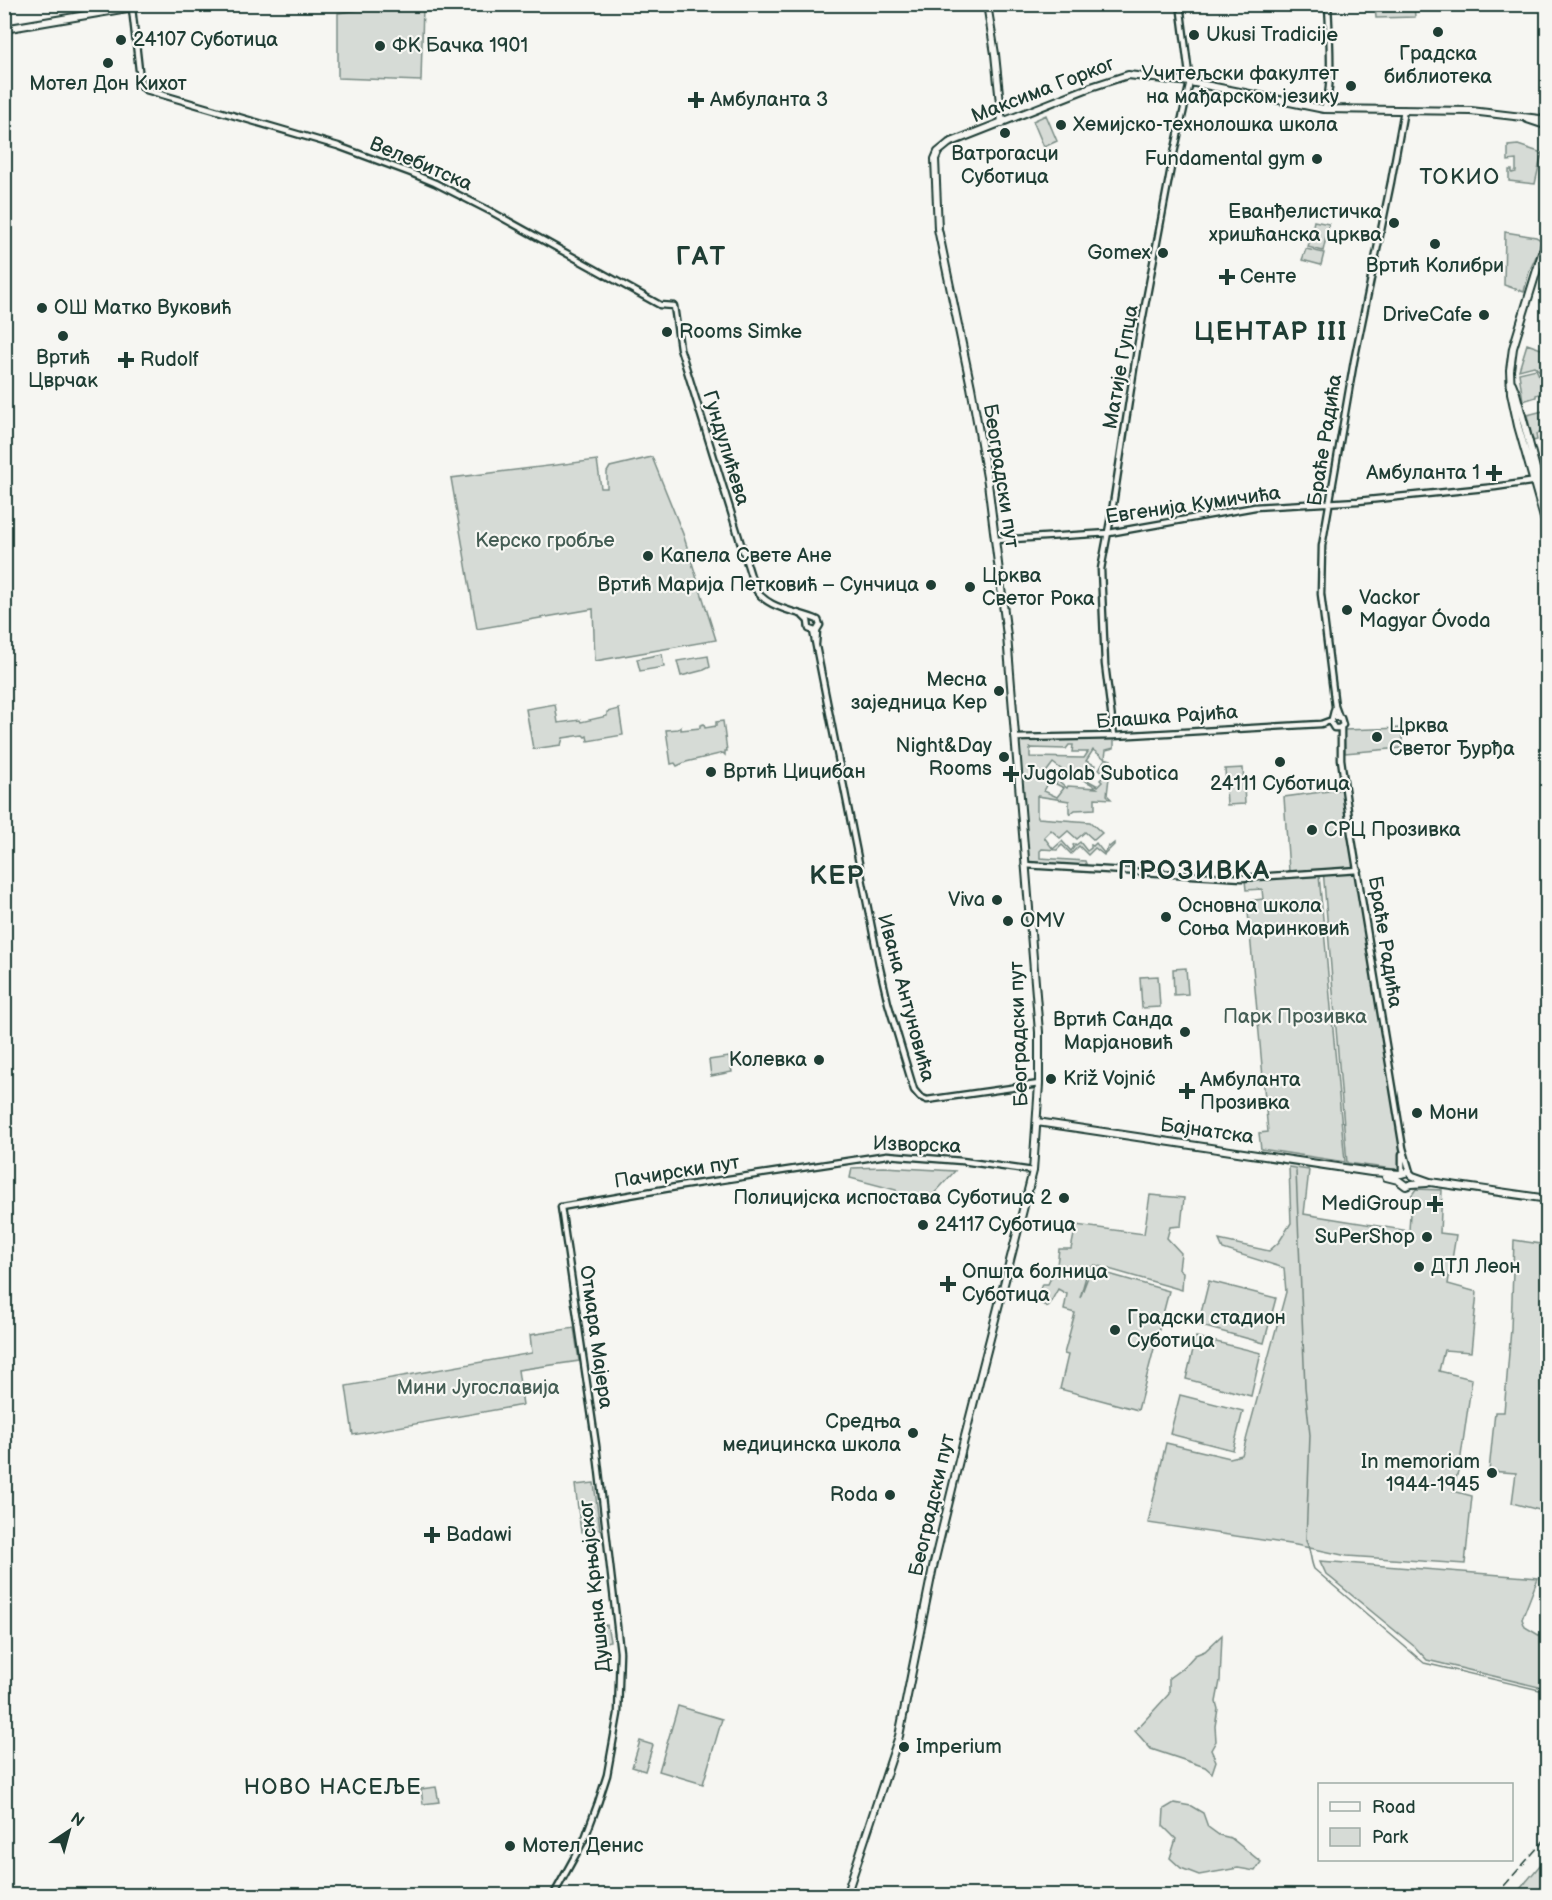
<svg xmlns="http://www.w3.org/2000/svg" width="1552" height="1900" viewBox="0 0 1552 1900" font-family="'Balsamiq Sans',sans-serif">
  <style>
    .green { fill: #d6dbd6; stroke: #7a8c85; stroke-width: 1.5; fill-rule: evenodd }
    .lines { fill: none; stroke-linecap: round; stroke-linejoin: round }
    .stream { stroke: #72847d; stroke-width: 1.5 }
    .minor-casing { stroke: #1f3d34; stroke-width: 9 }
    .major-casing { stroke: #1f3d34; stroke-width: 10 }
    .minor { stroke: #f6f6f2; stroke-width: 4.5 }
    .major { stroke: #f6f6f2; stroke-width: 6 }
    .rail { stroke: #1f3d34; stroke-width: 1.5; stroke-dasharray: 9 4.5; stroke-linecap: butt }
    .poi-dot { fill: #1f3d34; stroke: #f6f6f2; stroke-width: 2 }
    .labels { text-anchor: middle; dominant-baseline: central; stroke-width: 4.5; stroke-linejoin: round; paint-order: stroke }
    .poi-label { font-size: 20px; fill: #1f3d34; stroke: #f6f6f2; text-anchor: start }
    .street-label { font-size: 20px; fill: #1f3d34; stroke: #f6f6f2 }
    .park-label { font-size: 20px; fill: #445d54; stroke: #f6f6f2 }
    .quarter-label { font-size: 22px; letter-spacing: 1.5px; fill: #1f3d34; stroke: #f6f6f2 }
    .district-label { font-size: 26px; font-weight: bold; letter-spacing: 1.5px; fill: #1f3d34; stroke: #f6f6f2 }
  </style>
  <rect width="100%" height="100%" fill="#f6f6f2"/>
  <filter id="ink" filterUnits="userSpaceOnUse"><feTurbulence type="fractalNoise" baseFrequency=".0167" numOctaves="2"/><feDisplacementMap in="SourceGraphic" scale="12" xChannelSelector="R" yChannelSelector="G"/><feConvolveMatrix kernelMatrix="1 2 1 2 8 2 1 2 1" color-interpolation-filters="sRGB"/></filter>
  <g filter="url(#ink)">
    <path class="green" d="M366,5H423L421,81L338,78V13L366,9Z
      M1375,5H1414L1415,17L1376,18Z
      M1046,115L1057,141L1044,147L1033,121Z
      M1518,145L1542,153L1535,184L1509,181V170H1512V173L1516,172V160L1508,161V146Z
      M1314,221L1329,224L1323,251L1308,247Z
      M1505,232L1536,237L1543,241L1529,272L1524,292L1504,285Z
      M1306,249L1324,253L1321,265L1302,260Z
      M1527,344L1547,351V369L1540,371L1534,366L1519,370Z
      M1536,369L1538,373L1544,392L1536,395V397L1523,401L1519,373Z
      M1547,410V431L1536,434L1537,440L1533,441L1527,415Z
      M652,457L683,534L716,640L595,661L593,609L477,629L451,478L597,460L601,488H607V472L610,467Z
      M662,654L664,667L640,671L637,659Z
      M708,656L710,667L704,670L681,676L677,661Z
      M555,704L558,723L580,720L581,722L607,716V712L619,709L623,735L588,741L587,736L585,737L583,735L563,738L561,745L533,749L526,709Z
      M723,721L727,751H725V755L723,753L686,762L677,766L675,763L671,764L666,730L678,729L681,727V730L700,728V725L704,724L705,728L716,726V722Z
      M1402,728V748L1345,753L1344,730Z
      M1114,736V748L1106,750L1105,758L1111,760L1107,795L1111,799L1095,798V809L1075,810L1070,814L1069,812V801L1037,796V815L1038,818L1090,822L1102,833L1094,840L1085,832L1077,839L1068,831L1060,838L1051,830L1044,837L1053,849L1062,841L1071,851L1074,847L1073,845L1075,844L1076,845L1080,842L1087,851L1091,848V845L1093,846L1096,843L1104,853L1107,849L1108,846L1109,847L1114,843V845L1104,855L1095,848L1088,855L1079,846L1071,854L1062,845L1057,850L1042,849L1040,851V858L1085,861L1088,869L1025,865L1015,738ZM1069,745H1073L1072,752H1088L1084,758L1030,757V748L1066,749ZM1093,750L1105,759L1099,769L1106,774L1100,780L1102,782L1098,786L1087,780L1094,772L1092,771L1095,765L1086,761ZM1053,763L1062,770L1057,777L1056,784L1064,788L1057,797L1044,791L1050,780L1044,775ZM1064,772L1069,773V776C1081,779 1086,780 1097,788L1068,786L1067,788L1060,782L1062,778L1061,777Z
      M1243,768L1245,804L1227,805L1225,769Z
      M1344,789L1353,865L1402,1146L1401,1170L1347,1163L1323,869L1289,871L1284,797Z
      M1319,876L1320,886L1345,1162L1261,1149L1259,1133L1268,1132L1247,901L1263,899L1262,889L1246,890L1245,880Z
      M1186,968L1188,994L1174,995L1173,969Z
      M1158,976L1160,1007L1142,1008L1140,977Z
      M729,1057L732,1072L711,1076L709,1060Z
      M884,1167L955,1171L931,1197H919L916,1201L895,1195L896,1190L850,1178L852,1168Z
      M1289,1167L1309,1170L1304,1214L1409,1231L1411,1196L1416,1189L1442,1190L1440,1233L1456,1235L1448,1284L1477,1292L1471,1352L1444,1350L1439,1371L1472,1379L1460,1463L1453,1491L1472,1496L1465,1564L1347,1556L1296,1545L1148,1523L1166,1443L1230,1458L1242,1455L1286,1292L1284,1268L1223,1249L1219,1240L1269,1251L1279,1242L1291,1223Z
      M1150,1195L1184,1198L1181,1226L1170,1227L1167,1238L1181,1253L1179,1269L1183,1272L1182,1290L1095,1265L1088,1269L1080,1298L1091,1269L1169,1291L1138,1410L1060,1389L1068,1355L1064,1354L1075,1313L1064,1310L1067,1294L1058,1289L1048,1307L1036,1301L1042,1284H1048L1057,1265L1059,1249H1071L1076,1225L1144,1234Z
      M1514,1240L1547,1245V1512L1512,1503L1516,1473L1489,1471L1495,1412H1504L1511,1329Z
      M1209,1281L1276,1298L1264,1343L1198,1325Z
      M574,1328L579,1361L518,1370L523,1405L353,1435L346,1386L532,1353L530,1335Z
      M1196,1337L1261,1353L1251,1396L1186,1379Z
      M1180,1395L1243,1411L1233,1450L1170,1434Z
      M594,1483L600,1529L581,1532L575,1485Z
      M1320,1561L1538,1578L1522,1619L1525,1627L1547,1640V1689L1427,1660L1415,1647L1326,1574Z
      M607,1625L610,1641L596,1644L594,1627Z
      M1222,1635L1220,1681L1216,1702L1218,1709L1215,1726L1216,1741L1211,1750L1216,1761L1212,1773L1205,1767L1151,1749L1135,1731L1169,1694V1678L1184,1667L1195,1655L1205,1651Z
      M678,1706L722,1719L703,1784L659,1771Z
      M640,1741L653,1745L645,1771L632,1767Z
      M436,1787L439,1802L423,1804L421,1789Z
      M1174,1803L1191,1806L1203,1813L1208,1827L1219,1835L1231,1838L1261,1862L1255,1871L1238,1868L1199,1875L1181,1868L1170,1858L1176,1839L1163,1826L1164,1809Z
      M1546,1858L1547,1895H1515Z"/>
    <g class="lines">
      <path class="stream" d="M1296,1171L1305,1387L1310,1435L1306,1541C1311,1550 1310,1560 1314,1569L1424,1663L1548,1692
        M1547,1826L1543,1821L1548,1816"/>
      <defs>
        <path id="minor" d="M132,8L140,79L141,86L146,90L338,146L411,173L435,183L492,212L660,305L674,306L680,348L754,586C764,609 798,611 818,620L820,625L817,630L816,644
          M1324,109C1334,88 1329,30 1328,4
          M995,540L1109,533L1255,507L1358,501L1495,487L1537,481
          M803,616L808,621L809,629L815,631
          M813,631L879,964L888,1003L914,1090L920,1097L927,1100L1039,1084
          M1335,707L1331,723L1334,728H1339L1343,725L1341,718L1336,717
          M1339,717L1335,706L1321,594L1322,546L1354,361L1391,182L1404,110
          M1341,728V759L1351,833L1403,1148L1410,1172
          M1114,736L1105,664L1101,569L1112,511L1138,343L1172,162L1190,82L1180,4
          M1015,738L1114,736L1321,724L1332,720
          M1025,865L1242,878L1358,870
          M1402,1173V1154
          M553,1896L585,1838L598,1803L607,1775L618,1714L620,1652L596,1445L561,1207L682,1186L887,1155L962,1161L1033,1171"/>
        <path id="major" d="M987,4L995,54L1002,123
          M4,29L151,4
          M1527,119L1548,126
          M1548,234L1513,348L1510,370L1511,393L1518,426L1548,532
          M1512,383L1516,393L1548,514
          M1037,1122L1371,1172L1401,1174L1408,1172L1413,1176L1430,1182L1548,1199
          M1386,1177L1398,1180L1406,1186L1412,1184L1427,1183
          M846,1896L899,1736L933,1567L963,1444L1033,1171L1039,1084V1032L1007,636L988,483L971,387L938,229L935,159L938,152L949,143L1091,87L1128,75L1190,82L1324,109L1471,111L1548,120"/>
      </defs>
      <use href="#minor" class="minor-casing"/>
      <use href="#major" class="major-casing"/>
      <use href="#minor" class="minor"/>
      <use href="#major" class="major"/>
      <path class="rail" d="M1495,1896L1548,1836"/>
    </g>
  </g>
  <g class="poi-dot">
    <circle cx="1438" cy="32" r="6"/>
    <circle cx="1194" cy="35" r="6"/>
    <circle cx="121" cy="40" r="6"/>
    <circle cx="380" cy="46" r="6"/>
    <circle cx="108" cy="63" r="6"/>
    <circle cx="1351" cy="86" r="6"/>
    <path d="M693 91h6v6h6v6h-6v6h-6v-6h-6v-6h6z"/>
    <circle cx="1061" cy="125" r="6"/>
    <circle cx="1005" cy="133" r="6"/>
    <circle cx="1317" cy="159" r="6"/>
    <circle cx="1394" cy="223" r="6"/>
    <circle cx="1435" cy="244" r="6"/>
    <circle cx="1163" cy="253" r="6"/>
    <path d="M1224 268h6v6h6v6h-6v6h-6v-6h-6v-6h6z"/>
    <circle cx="42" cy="308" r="6"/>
    <circle cx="1484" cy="315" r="6"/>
    <circle cx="667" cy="332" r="6"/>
    <circle cx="63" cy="336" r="6"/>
    <path d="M123 351h6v6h6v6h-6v6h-6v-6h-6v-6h6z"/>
    <path d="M1491 464h6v6h6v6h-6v6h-6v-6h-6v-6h6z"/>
    <circle cx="648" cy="556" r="6"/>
    <circle cx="931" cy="585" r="6"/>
    <circle cx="970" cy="587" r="6"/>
    <circle cx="1347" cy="610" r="6"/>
    <circle cx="999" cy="691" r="6"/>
    <circle cx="1377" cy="737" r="6"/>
    <circle cx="1004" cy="757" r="6"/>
    <circle cx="1280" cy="762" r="6"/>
    <circle cx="711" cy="772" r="6"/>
    <path d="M1008 765h6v6h6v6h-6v6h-6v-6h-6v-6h6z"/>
    <circle cx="1312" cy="830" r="6"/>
    <circle cx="997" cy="900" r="6"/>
    <circle cx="1166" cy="917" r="6"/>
    <circle cx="1008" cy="921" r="6"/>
    <circle cx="1185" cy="1032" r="6"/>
    <circle cx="819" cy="1060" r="6"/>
    <circle cx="1051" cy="1079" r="6"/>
    <path d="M1184 1082h6v6h6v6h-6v6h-6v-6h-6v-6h6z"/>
    <circle cx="1417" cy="1113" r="6"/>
    <circle cx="1064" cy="1198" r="6"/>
    <path d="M1432 1195h6v6h6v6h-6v6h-6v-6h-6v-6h6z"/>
    <circle cx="923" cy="1225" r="6"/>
    <circle cx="1427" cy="1237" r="6"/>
    <circle cx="1419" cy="1267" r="6"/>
    <path d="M945 1275h6v6h6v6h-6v6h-6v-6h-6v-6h6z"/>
    <circle cx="1115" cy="1330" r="6"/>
    <circle cx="913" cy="1433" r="6"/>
    <circle cx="1492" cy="1473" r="6"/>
    <circle cx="890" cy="1495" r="6"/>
    <path d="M429 1526h6v6h6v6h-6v6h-6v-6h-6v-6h6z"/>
    <circle cx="904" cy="1747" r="6"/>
    <circle cx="510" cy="1846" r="6"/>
  </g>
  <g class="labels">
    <g class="poi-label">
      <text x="1206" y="35">Ukusi Tradicije</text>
      <text x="133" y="40">24107 Суботица</text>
      <text x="392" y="46">ФК Бачка 1901</text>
      <text x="1438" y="54" text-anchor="middle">Градска<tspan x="1438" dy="23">библиотека</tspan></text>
      <text x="1339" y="74" text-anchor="end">Учитељски факултет<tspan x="1339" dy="23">на мађарском језику</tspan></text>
      <text x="108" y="84" text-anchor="middle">Мотел Дон Кихот</text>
      <text x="710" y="100">Амбуланта 3</text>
      <text x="1073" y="125">Хемијско-технолошка школа</text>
      <text x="1005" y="154" text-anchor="middle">Ватрогасци<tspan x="1005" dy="23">Суботица</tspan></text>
      <text x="1305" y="159" text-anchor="end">Fundamental gym</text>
      <text x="1382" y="212" text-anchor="end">Еванђелистичка<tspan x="1382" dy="23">хришћанска црква</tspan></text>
      <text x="1151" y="253" text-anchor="end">Gomex</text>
      <text x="1435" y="266" text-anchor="middle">Вртић Колибри</text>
      <text x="1240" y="277">Сенте</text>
      <text x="54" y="308">ОШ Матко Вуковић</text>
      <text x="1472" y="315" text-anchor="end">DriveCafe</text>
      <text x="679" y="332">Rooms Simke</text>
      <text x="63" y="358" text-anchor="middle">Вртић<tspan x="63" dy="23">Цврчак</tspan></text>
      <text x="140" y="360">Rudolf</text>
      <text x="1480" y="473" text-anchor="end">Амбуланта 1</text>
      <text x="660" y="556">Капела Свете Ане</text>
      <text x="982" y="576">Црква<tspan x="982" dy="23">Светог Рока</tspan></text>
      <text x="919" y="585" text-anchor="end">Вртић Марија Петковић – Сунчица</text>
      <text x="1359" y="598">Vackor<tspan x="1359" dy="23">Magyar Óvoda</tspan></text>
      <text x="987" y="680" text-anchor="end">Месна<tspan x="987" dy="23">заједница Кер</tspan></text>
      <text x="1389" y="726">Црква<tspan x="1389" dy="23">Светог Ђурђа</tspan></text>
      <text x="992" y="746" text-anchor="end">Night&amp;Day<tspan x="992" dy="23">Rooms</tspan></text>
      <text x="723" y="772">Вртић Цицибан</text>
      <text x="1024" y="774">Jugolab Subotica</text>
      <text x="1280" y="784" text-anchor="middle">24111 Суботица</text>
      <text x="1324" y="830">СРЦ Прозивка</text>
      <text x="985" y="900" text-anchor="end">Viva</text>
      <text x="1178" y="906">Основна школа<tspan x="1178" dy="23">Соња Маринковић</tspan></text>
      <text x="1020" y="921">OMV</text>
      <text x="1173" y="1020" text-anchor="end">Вртић Санда<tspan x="1173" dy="23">Марјановић</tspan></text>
      <text x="807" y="1060" text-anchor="end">Колевка</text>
      <text x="1063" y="1079">Križ Vojnić</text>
      <text x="1200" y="1080">Амбуланта<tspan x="1200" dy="23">Прозивка</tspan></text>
      <text x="1429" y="1113">Мони</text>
      <text x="1052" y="1198" text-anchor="end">Полицијска испостава Суботица 2</text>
      <text x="1422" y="1204" text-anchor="end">MediGroup</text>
      <text x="935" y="1225">24117 Суботица</text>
      <text x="1415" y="1237" text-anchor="end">SuPerShop</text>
      <text x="1431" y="1267">ДТЛ Леон</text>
      <text x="962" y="1272">Општа болница<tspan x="962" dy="23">Суботица</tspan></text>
      <text x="1127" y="1318">Градски стадион<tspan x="1127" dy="23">Суботица</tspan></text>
      <text x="901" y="1422" text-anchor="end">Средња<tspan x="901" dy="23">медицинска школа</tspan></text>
      <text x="1480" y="1462" text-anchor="end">In memoriam<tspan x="1480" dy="23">1944-1945</tspan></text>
      <text x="878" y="1495" text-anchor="end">Roda</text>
      <text x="446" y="1535">Badawi</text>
      <text x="916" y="1747">Imperium</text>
      <text x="522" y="1846">Мотел Денис</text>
    </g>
    <g class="street-label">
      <text transform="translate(1043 90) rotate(-21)">Максима Горког</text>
      <text transform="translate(421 164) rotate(23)">Велебитска</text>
      <text transform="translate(1121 367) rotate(-80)">Матије Гупца</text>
      <text transform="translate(1325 440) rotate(-81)">Браће Радића</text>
      <text transform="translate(726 448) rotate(73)">Гундулићева</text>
      <text transform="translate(1001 476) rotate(81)">Београдски пут</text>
      <text transform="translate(1193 505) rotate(-8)">Евгенија Кумичића</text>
      <text transform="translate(1167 717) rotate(-4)">Блашка Рајића</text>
      <text transform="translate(1385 942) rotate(81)">Браће Радића</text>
      <text transform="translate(906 998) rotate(75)">Ивана Антуновића</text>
      <text transform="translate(1019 1034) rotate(-92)">Београдски пут</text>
      <text transform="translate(1207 1131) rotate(8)">Бајнатска</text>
      <text transform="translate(917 1145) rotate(2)">Изворска</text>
      <text transform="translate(677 1172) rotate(-9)">Пачирски пут</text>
      <text transform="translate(596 1337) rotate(82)">Отмара Мајера</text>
      <text transform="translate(932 1505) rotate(-77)">Београдски пут</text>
      <text transform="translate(595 1586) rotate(-96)">Душана Крњајског</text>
    </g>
    <g class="park-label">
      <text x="545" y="541">Керско гробље</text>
      <text x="1295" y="1017">Парк Прозивка</text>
      <text x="478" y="1388">Мини Југославија</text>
    </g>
    <g class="quarter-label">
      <text x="1460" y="177">ТОКИО</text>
      <text x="333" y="1787">НОВО НАСЕЉЕ</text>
    </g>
    <g class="district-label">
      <text x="701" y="257">ГАТ</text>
      <text x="1271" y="332">ЦЕНТАР III</text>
      <text x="1194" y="871">ПРОЗИВКА</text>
      <text x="837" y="876">КЕР</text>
    </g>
  </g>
  <rect width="1552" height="1900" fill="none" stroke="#f6f6f2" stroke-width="24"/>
  <rect x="12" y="12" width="1528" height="1876" fill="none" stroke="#1f3d34" stroke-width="2" filter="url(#ink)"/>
  <rect x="1318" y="1783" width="195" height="78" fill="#f6f6f2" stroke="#a0aca6" stroke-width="1.5"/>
  <rect x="1330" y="1802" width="30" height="9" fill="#f6f6f2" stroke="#a0aca6" stroke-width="1.5"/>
  <text x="1372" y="1813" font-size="18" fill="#1f3d34">Road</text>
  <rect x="1330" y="1828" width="30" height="18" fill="#d6dbd6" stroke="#a0aca6" stroke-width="1.5"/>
  <text x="1372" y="1843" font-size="18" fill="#1f3d34">Park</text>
  <g transform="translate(69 1831) rotate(36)" stroke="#f6f6f2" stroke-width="4.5" paint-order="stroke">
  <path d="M0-4.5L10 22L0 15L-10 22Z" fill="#1f3d34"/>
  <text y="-9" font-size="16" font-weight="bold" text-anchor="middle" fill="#1f3d34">N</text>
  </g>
</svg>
